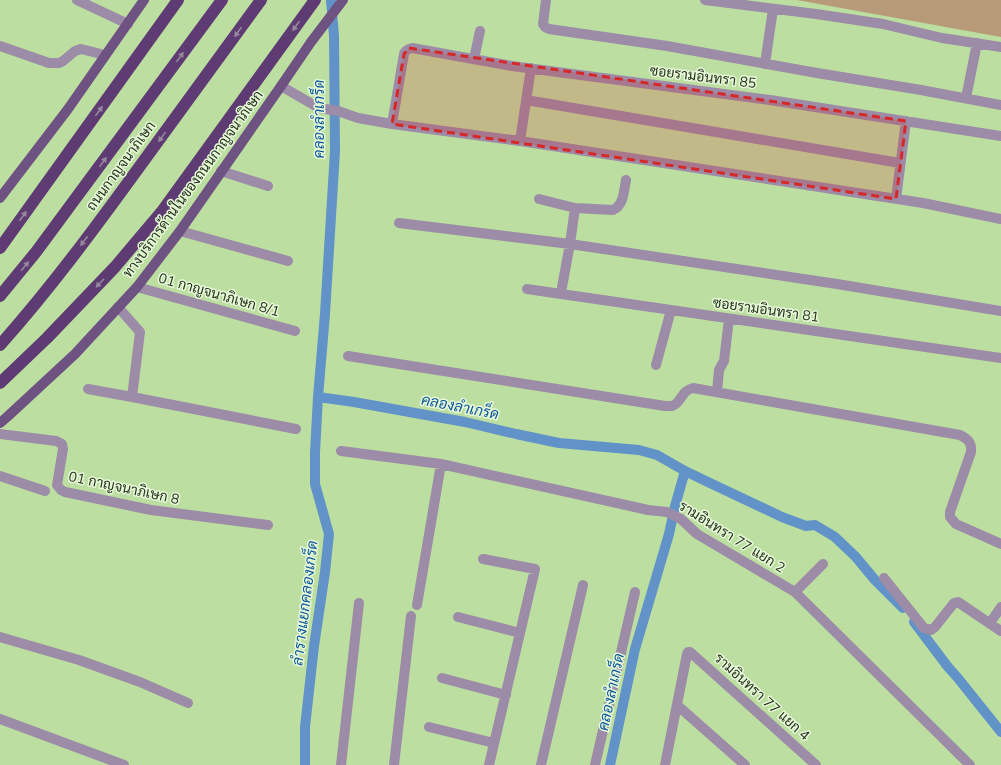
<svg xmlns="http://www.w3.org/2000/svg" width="1001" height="765" viewBox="0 0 1001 765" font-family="'Nunito Sans',Sarabun,sans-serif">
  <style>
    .green { fill: #b79a78 }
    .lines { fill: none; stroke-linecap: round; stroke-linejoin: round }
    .canal { stroke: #6293c8; stroke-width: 10 }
    .minor { stroke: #9c8ca7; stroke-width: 10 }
    .major { stroke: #6e5281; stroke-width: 10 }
    .highway { stroke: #5e3c73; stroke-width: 12 }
    .oneway { fill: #95889c }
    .marked { fill: #d62828; fill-opacity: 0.2; stroke: #d62828; stroke-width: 3; stroke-dasharray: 8 5; stroke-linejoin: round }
    .labels { text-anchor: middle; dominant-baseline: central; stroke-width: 3; stroke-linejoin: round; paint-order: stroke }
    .street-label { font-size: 14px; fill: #27331b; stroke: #e7f9da }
    .water-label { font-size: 15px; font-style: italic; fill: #0b5798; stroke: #e7f9da }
  </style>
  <rect width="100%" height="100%" fill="#bcdea0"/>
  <path class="green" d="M797,0H1001V37Z"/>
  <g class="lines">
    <path class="canal" d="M331,0L334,36L335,151L325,314L318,397L354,402L465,422L516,434L559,443L639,450L657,455L685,471L675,506L669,534L635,649L610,765
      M685,471L710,483L782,517L806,526L815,525L835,537L855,556L875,580L903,608
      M914,622L948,667L957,677L1001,732
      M305,765V727L314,646L325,572L329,534L315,484V452L318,397"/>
    <path class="minor" d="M77,0L128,24
      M546,0L543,24L545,27L549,29L667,46L817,73L921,90L1001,105
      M705,0L816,14L883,24L942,38L1001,47
      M0,46L49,63H59L63,61L75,51L81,49L105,55
      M474,59L480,31
      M765,64L773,9
      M281,86L319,108L338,111L358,118L392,124L520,141L923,203L1001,219
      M966,98L977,43
      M526,100L900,163
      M392,124L404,54C405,50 408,49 412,48L512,66L770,100L1001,136
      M520,141L531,68
      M221,171L268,186
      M539,199L575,208L613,210C624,205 624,190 626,180
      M896,199L906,121
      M399,223L570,244L837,284L1001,311
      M180,231L288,261
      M137,287L295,331
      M562,287L570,244L575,208
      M527,289L1001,358
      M118,307L140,332L132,397L296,429
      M348,356L665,406C666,406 671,406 672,406C682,403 680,391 693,388L960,435C968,439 972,443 971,452L950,512V517L956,524L1001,544
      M656,365L671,310
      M88,389L132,397
      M717,392L719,370L724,361L729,319
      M0,434L56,441L62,444L63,449L57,485L61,490L65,492L151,510L268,525
      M341,451L441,464L648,510L667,512L681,519L697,534L795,592L970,765
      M0,476L45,491
      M483,559L535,569L489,765
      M884,578L924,628L931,630L935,627L954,603L958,602L1001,631
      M795,592L823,564
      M417,605L441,464
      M458,617L520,633
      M990,623L1001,607
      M0,637L79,660L140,682L188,703
      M442,678L506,695
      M677,705L745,765
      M0,719L124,765
      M429,727L494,743
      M341,765L359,603
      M394,765L411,616
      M541,765L583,585
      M595,765L635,592
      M665,765L687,654L688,652H690L816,765"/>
    <path class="major" d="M0,198L68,109L144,0
      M0,423L7,417L75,354L137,287L180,231L281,86L311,42L343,0"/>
    <path class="highway" d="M0,248L178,0
      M0,296L36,252L222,0
      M0,345C50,289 95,228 140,166C180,111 221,55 261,0
      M0,383L47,338L115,267L163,210L315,0"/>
  </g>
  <defs><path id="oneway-solid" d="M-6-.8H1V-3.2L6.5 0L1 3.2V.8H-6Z"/></defs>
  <g class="oneway">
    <use href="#oneway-solid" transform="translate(296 26) rotate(126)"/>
    <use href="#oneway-solid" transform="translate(238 32) rotate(126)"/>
    <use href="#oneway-solid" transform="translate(180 57) rotate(-54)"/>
    <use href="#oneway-solid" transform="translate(99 111) rotate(-54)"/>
    <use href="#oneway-solid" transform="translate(162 137) rotate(126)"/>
    <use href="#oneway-solid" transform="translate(103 162) rotate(-54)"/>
    <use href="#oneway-solid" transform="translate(23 216) rotate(-54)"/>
    <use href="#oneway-solid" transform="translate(84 241) rotate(127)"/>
    <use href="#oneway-solid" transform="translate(25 266) rotate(-51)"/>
    <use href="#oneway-solid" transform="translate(100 283) rotate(134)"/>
  </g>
  <path class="marked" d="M409,48L906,121L896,199L392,124L404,54Z"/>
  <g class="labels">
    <g class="street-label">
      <text transform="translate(703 77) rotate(7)">ซอยรามอินทรา 85</text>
      <text transform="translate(121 166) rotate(-54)">ถนนกาญจนาภิเษก</text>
      <text transform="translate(193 184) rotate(-54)">ทางบริการด้านในของถนนกาญจนาภิเษก</text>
      <text transform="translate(219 295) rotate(16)">01 กาญจนาภิเษก 8/1</text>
      <text transform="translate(766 310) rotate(8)">ซอยรามอินทรา 81</text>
      <text transform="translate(124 488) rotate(12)">01 กาญจนาภิเษก 8</text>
      <text transform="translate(732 537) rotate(32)">รามอินทรา 77 แยก 2</text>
      <text transform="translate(762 697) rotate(42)">รามอินทรา 77 แยก 4</text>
    </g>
    <g class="water-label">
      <text transform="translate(319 119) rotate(-90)">คลองลำเกร็ด</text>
      <text transform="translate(460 407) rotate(11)">คลองลำเกร็ด</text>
      <text transform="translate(305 603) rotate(-83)">ลำรางแยกคลองเกร็ด</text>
      <text transform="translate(611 692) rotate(-78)">คลองลำเกร็ด</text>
    </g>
  </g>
</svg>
